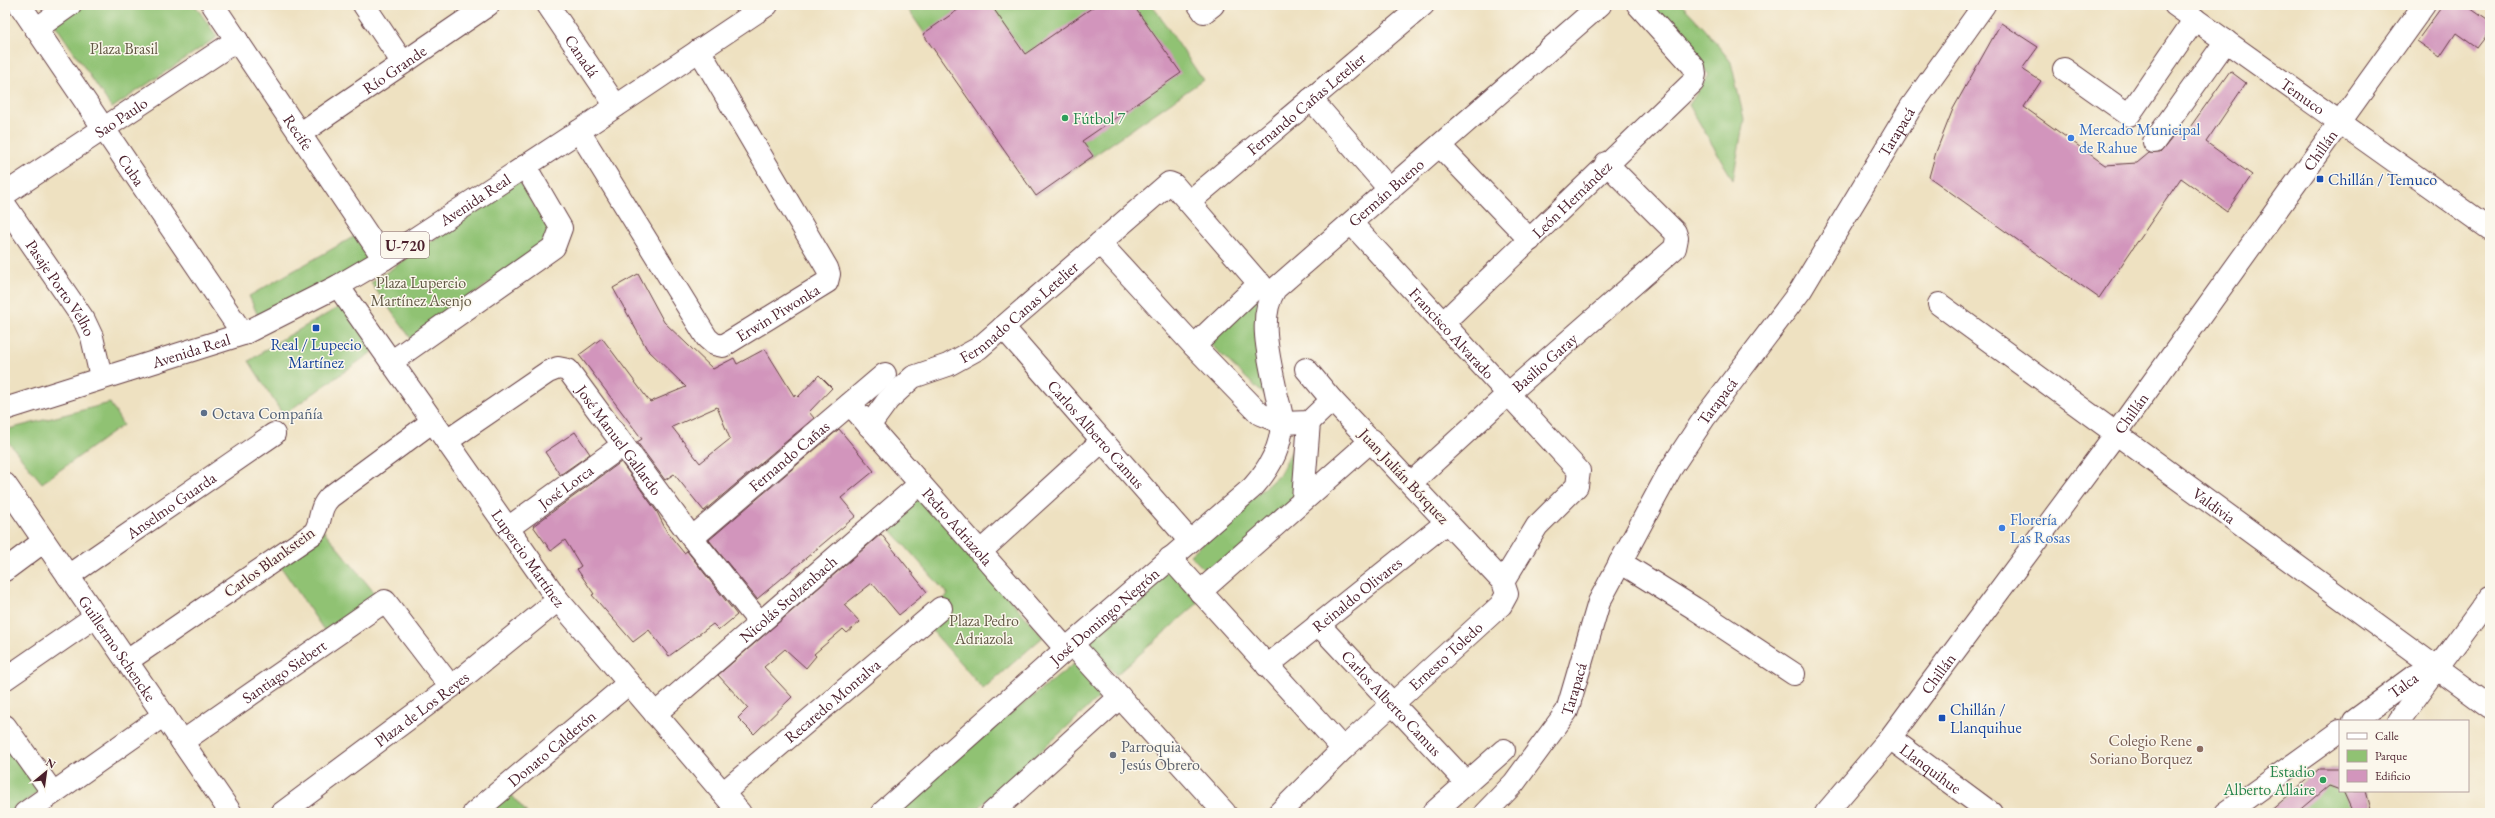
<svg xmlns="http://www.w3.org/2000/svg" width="2495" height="818" viewBox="0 0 2495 818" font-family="'EB Garamond',serif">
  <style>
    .green { fill: #90c273; stroke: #6d704f }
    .building { fill: #d295bc; fill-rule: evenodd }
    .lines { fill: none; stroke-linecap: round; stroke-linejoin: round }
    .minor-casing { stroke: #633c42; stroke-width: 24 }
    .major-casing { stroke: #633c42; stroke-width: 24 }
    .minor { stroke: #fff; stroke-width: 22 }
    .major { stroke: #fff; stroke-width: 22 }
    .leisure-dot { fill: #2e9e5b; stroke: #fbf7ec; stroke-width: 1.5 }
    .shop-dot { fill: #3f7fe0; stroke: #fbf7ec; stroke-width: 1.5 }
    .transit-dot { fill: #1a4fb4; stroke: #fbf7ec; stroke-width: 1.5 }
    .service-dot { fill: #5c6f8a; stroke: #fbf7ec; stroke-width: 1.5 }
    .education-dot { fill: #8d6e63; stroke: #fbf7ec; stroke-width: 1.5 }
    .worship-dot { fill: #6b7280; stroke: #fbf7ec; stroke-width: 1.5 }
    .labels { text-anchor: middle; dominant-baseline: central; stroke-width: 3; stroke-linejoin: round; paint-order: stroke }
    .shield { fill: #fbf7ec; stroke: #7f6065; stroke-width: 1 }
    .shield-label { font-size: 15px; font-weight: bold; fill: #4a1f2b }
    .park-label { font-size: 16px; fill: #625844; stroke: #fbf7ec }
    .street-label { font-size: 16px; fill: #4a1f2b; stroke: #fbf7ec }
    .leisure-label { font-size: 16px; fill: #27864d; stroke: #fbf7ec; text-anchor: start }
    .shop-label { font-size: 16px; fill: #366cbe; stroke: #fbf7ec; text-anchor: start }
    .transit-label { font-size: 16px; fill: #164399; stroke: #fbf7ec; text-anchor: start }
    .service-label { font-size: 16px; fill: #4e5e75; stroke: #fbf7ec; text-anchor: start }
    .education-label { font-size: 16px; fill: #785e54; stroke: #fbf7ec; text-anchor: end }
    .worship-label { font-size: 16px; fill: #5b616d; stroke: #fbf7ec; text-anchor: start }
  </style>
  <rect width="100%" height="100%" fill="#fbf7ec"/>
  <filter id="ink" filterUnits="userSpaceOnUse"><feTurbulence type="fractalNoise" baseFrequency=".025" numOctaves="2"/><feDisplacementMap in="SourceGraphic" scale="8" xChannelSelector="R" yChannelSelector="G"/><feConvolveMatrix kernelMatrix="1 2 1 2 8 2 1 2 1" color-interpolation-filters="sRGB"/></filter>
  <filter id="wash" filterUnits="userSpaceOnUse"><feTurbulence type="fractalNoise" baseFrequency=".012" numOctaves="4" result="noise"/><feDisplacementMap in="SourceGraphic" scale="16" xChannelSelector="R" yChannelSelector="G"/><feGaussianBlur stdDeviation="0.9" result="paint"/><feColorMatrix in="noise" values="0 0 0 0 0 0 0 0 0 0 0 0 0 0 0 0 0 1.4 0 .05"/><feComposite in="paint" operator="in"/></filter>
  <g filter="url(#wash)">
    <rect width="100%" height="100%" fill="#eee1c1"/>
    <path class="green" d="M81,5H195L217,37L112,108L54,23Z
      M905,5H1152L1203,80L1036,196Z
      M1652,5H1682L1704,28L1731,62L1744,119L1733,180L1689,105L1709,75Z
      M519,181L553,236L412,340L371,283Z
      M355,236L370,260L259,318L249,296Z
      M1262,294L1276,406L1208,342Z
      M343,305L375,350L283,415L249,361L279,341Z
      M110,403L123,425L42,483L5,438V430Z
      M1297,441V496L1211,576L1190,555L1279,475Z
      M918,494L1043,637L983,689L922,619L917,622L948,595L885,523Z
      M324,531L386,607L332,642L279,564Z
      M1168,569L1198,603L1116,675L1086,640Z
      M1074,664L1103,694L973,813H884Z
      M5,718L52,781L10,813H5Z
      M2319,769H2340V791H2366L2371,809L2374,813H2268Z
      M508,791L527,813H483Z"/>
    <g id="blocks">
      <path class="building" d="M965,5H991L1025,54L1096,5H1133L1181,73L1082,141L1093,156L1036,196L923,34Z
        M2443,5H2467L2490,21V31L2477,48L2456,33L2440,57L2417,41Z
        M2001,23L2038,47L2022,69L2041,81L2024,107L2105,165L2137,163L2149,153H2160L2177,132L2183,137L2230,71L2246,83L2206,142L2252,175L2227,211L2181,178L2099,298L1929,177L1936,152L1953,109Z
        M638,274L664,322L713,369L734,358L737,364L765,349L794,396L796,395L798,397L819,375L832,388L809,412L814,418L704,511L674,474L665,480L637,442L642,439L579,355L602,338L650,402L686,387L647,349L613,288ZM717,407L730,439L700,463L672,427Z
        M839,429L874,471L841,498L856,516L757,599L709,540Z
        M575,432L590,454L560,475L545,452Z
        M621,462L657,512L667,532L684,553L687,551L737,615L719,630L713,624L669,656L649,630L633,642L592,595L594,594L577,569L581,566L565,540L551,551L533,526Z
        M881,534L927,592L899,615L872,583L844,605L860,622L847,633L843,629L814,654L816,656L806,668L785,649L764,667L792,697L754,734L738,718L748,708L718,675Z
        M2319,769H2340V790L2329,786L2297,813H2268Z
        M2343,791H2366L2372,813H2353Z"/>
    </g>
  </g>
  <g filter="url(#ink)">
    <use href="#blocks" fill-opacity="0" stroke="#633c42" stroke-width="1"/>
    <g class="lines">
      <defs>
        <g id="minor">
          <path id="s1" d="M20,5L243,334"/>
          <path id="s2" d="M213,5L384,259"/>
          <path d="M364,5L403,63"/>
          <path id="s3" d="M548,5L616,106"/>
          <path d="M1199,5L1204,12L1213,5"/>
          <path id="s4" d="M2175,5L2490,229"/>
          <path d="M36,29L70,5"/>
          <path d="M2064,69L2129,115L2195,19"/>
          <path d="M1311,99L1390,190"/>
          <path id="s5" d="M579,131L707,338L714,344L723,346L827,282L829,274L827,268L699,50"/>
          <path id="s6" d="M301,133L488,5"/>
          <path d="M2154,142L2226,41"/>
          <path d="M1440,146L1530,240"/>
          <path id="s7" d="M5,194L237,40"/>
          <path id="s8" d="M1189,202L1423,5"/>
          <path id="s9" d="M5,205L84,320L92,337L101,377"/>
          <path id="s10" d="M1352,224L1579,471L1577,486L1537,526L1503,582"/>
          <path d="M1100,243L1194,346L1260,414L1282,423L1309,422L1332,400"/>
          <path id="s11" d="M338,286L558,600L740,813"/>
          <path id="s12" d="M1939,304L2490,707"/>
          <path id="s13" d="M1444,322L1693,82L1695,74L1694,67L1638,5"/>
          <path id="s14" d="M1003,327L1190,541"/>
          <path d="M1194,346L1260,283"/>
          <path d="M391,362L554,247L561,228L525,166"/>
          <path id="s15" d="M850,404L1066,649"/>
          <path id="s16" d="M869,426L888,400L913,377L948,365L979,348L1169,183L1174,185L1270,296"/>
          <path id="s17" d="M447,441L548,372L558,368L568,370L692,538L760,623"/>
          <path id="s18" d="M1411,483L1508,394L1675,248L1677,238L1675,232L1606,163"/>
          <path id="s19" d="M5,484L231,813"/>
          <path d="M1303,499L1309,422"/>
          <path id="s20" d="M508,528L623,445"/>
          <path id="s21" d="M692,538L885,374"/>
          <path d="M980,552L1102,441"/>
          <path d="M1170,558L1343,749"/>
          <path d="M1620,562L1694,608L1794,674"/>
          <path d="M5,570L44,541"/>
          <path id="s22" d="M68,576L274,434"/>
          <path d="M1200,592L1372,440"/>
          <path id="s23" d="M1318,624L1466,782"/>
          <path d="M1072,644L1225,813"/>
          <path d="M127,661L314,533C323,521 317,510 330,497L433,421"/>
          <path id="s24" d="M1267,666L1447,522"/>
          <path d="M5,679L96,616"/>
          <path id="s25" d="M655,714L920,484"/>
          <path id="s26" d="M2354,721L2415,676L2433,669"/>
          <path d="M2399,721C2428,679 2460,639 2490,597"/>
          <path d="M5,726L53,793"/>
          <path id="s27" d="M1890,738L1991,813"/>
          <path id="s28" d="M182,742L385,601L451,687"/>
          <path id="s29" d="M723,793L941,608"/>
          <path d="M25,813L164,715"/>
          <path id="s30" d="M282,813L451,687L558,600"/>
          <path id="s31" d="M474,813L629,683"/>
          <path id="s32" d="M882,813L1066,649L1253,487C1269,469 1281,448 1282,424C1283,415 1279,405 1277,397C1271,364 1256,319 1275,289L1600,5"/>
          <path d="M992,813L1120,697"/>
          <path id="s33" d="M1279,813L1343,749L1501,605L1507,594L1503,582L1332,400L1306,369"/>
          <path d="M1433,813L1504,750"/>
          <path id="s34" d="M1485,813L1514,783L1567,711L1599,602L1670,470L1705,417L1801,290L1911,107L1984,5"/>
          <path id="s35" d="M1826,813L1890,738L2115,435L2424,5"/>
          <path d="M2226,813L2340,731"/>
        </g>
        <g id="major">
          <path id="s36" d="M5,409L243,334L338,286L384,259L579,131L767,5"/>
        </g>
      </defs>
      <use href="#minor" class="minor-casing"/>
      <use href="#major" class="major-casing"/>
      <use href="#minor" class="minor"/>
      <use href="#major" class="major"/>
    </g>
  </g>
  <g class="leisure-dot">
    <circle cx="1065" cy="118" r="4"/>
    <circle cx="2323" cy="780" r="4"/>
  </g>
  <g class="shop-dot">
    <circle cx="2071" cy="138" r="4"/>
    <circle cx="2002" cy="528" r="4"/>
  </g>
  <g class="transit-dot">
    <rect x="2316" y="175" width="8" height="8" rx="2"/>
    <rect x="312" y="324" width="8" height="8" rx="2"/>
    <rect x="1938" y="714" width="8" height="8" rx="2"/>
  </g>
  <circle class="service-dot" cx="204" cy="413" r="4"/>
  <circle class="education-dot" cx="2200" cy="749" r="4"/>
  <circle class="worship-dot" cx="1113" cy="755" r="4"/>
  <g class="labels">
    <rect class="shield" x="381" y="232" width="48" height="26" rx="3"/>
    <g class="shield-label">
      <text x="405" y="245">U-720</text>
    </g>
    <g class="park-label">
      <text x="124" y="48">Plaza Brasil</text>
      <text x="421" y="282">Plaza Lupercio<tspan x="421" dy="18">Martínez Asenjo</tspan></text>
      <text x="984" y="620">Plaza Pedro<tspan x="984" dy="18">Adriazola</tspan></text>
    </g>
    <g class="street-label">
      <text stroke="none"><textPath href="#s3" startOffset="61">Canadá</textPath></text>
      <text stroke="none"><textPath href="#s6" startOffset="113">Río Grande</textPath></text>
      <text stroke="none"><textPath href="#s4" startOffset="157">Temuco</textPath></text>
      <text stroke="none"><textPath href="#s8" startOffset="153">Fernando Cañas Letelier</textPath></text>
      <text stroke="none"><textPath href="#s7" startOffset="139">Sao Paulo</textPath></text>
      <text stroke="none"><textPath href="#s2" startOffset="153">Recife</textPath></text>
      <text stroke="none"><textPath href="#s34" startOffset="802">Tarapacá</textPath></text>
      <text stroke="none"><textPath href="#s35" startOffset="827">Chillán</textPath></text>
      <text stroke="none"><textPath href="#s1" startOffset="199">Cuba</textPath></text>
      <text stroke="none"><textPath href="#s32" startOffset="850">Germán Bueno</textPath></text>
      <text stroke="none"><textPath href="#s36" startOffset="518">Avenida Real</textPath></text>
      <text stroke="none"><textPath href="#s13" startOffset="177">León Hernández</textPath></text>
      <text stroke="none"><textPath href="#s9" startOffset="100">Pasaje Porto Velho</textPath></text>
      <text stroke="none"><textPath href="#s16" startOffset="192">Fernnado Canas Letelier</textPath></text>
      <text stroke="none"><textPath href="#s5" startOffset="326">Erwin Piwonka</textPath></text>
      <text stroke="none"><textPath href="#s10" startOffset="148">Francisco Alvarado</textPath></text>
      <text stroke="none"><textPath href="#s36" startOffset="195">Avenida Real</textPath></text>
      <text stroke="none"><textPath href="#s18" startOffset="180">Basilio Garay</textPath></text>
      <text stroke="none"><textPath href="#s34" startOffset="478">Tarapacá</textPath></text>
      <text stroke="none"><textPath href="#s35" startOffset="503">Chillán</textPath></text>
      <text stroke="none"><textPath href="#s14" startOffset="142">Carlos Alberto Camus</textPath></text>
      <text stroke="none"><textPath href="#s17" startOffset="230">José Manuel Gallardo</textPath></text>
      <text stroke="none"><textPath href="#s21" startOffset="127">Fernando Cañas</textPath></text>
      <text transform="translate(1404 476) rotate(47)">Juan Julián Bórquez</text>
      <text stroke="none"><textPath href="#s20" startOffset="71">José Lorca</textPath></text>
      <text stroke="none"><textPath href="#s22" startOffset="125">Anselmo Guarda</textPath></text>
      <text stroke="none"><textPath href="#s12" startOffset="341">Valdivia</textPath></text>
      <text stroke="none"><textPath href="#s15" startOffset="163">Pedro Adriazola</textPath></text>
      <text stroke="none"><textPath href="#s11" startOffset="332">Lupercio Martínez</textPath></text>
      <text transform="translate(269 562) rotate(-36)">Carlos Blankstein</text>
      <text stroke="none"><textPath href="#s24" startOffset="115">Reinaldo Olivares</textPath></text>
      <text stroke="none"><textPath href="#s25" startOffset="176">Nicolás Stolzenbach</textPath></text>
      <text stroke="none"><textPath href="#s32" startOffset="297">José Domingo Negrón</textPath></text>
      <text stroke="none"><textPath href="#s19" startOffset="199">Guillermo Schencke</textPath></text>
      <text stroke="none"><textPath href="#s33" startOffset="229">Ernesto Toledo</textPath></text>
      <text stroke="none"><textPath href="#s28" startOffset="124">Santiago Siebert</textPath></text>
      <text stroke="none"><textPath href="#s35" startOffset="179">Chillán</textPath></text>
      <text stroke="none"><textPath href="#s26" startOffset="61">Talca</textPath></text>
      <text stroke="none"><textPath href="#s34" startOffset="154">Tarapacá</textPath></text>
      <text stroke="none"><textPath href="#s29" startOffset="143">Recaredo Montalva</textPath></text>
      <text stroke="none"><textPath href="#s23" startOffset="108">Carlos Alberto Camus</textPath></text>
      <text stroke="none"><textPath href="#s30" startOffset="174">Plaza de Los Reyes</textPath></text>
      <text stroke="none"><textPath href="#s31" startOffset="101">Donato Calderón</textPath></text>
      <text stroke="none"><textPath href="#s27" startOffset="51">Llanquihue</textPath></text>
    </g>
    <g class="leisure-label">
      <text x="1073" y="118">Fútbol 7</text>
      <text x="2315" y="771" text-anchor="end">Estadio<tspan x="2315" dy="18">Alberto Allaire</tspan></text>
    </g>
    <g class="shop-label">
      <text x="2079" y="129">Mercado Municipal<tspan x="2079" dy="18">de Rahue</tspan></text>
      <text x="2010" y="519">Florería<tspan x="2010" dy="18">Las Rosas</tspan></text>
    </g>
    <g class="transit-label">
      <text x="2328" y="179">Chillán / Temuco</text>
      <text x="316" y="344" text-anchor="middle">Real / Lupecio<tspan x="316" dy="18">Martínez</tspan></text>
      <text x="1950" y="709">Chillán /<tspan x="1950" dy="18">Llanquihue</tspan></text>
    </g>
    <g class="service-label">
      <text x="212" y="413">Octava Compañía</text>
    </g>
    <g class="education-label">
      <text x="2192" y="740">Colegio Rene<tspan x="2192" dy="18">Soriano Borquez</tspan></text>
    </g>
    <g class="worship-label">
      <text x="1121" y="746">Parroquia<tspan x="1121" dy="18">Jesús Obrero</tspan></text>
    </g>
  </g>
  <rect width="2495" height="818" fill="none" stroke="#fbf7ec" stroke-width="20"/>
  <rect x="2339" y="720" width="130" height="72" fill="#fbf7ec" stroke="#b4a19f"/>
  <rect x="2347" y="733" width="20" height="6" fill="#ffffff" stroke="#b4a19f"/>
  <text x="2375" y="740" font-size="12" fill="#4a1f2b">Calle</text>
  <rect x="2347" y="750" width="20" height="12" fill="#90c273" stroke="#b4a19f"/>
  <text x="2375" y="760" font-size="12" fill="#4a1f2b">Parque</text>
  <rect x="2347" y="770" width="20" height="12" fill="#d295bc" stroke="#b4a19f"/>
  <text x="2375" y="780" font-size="12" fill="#4a1f2b">Edificio</text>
  <g transform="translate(46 772) rotate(29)" stroke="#fbf7ec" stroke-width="3" paint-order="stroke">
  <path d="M0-3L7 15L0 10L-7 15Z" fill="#4a1f2b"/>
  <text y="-6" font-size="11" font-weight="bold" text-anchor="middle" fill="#4a1f2b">N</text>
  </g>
</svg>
